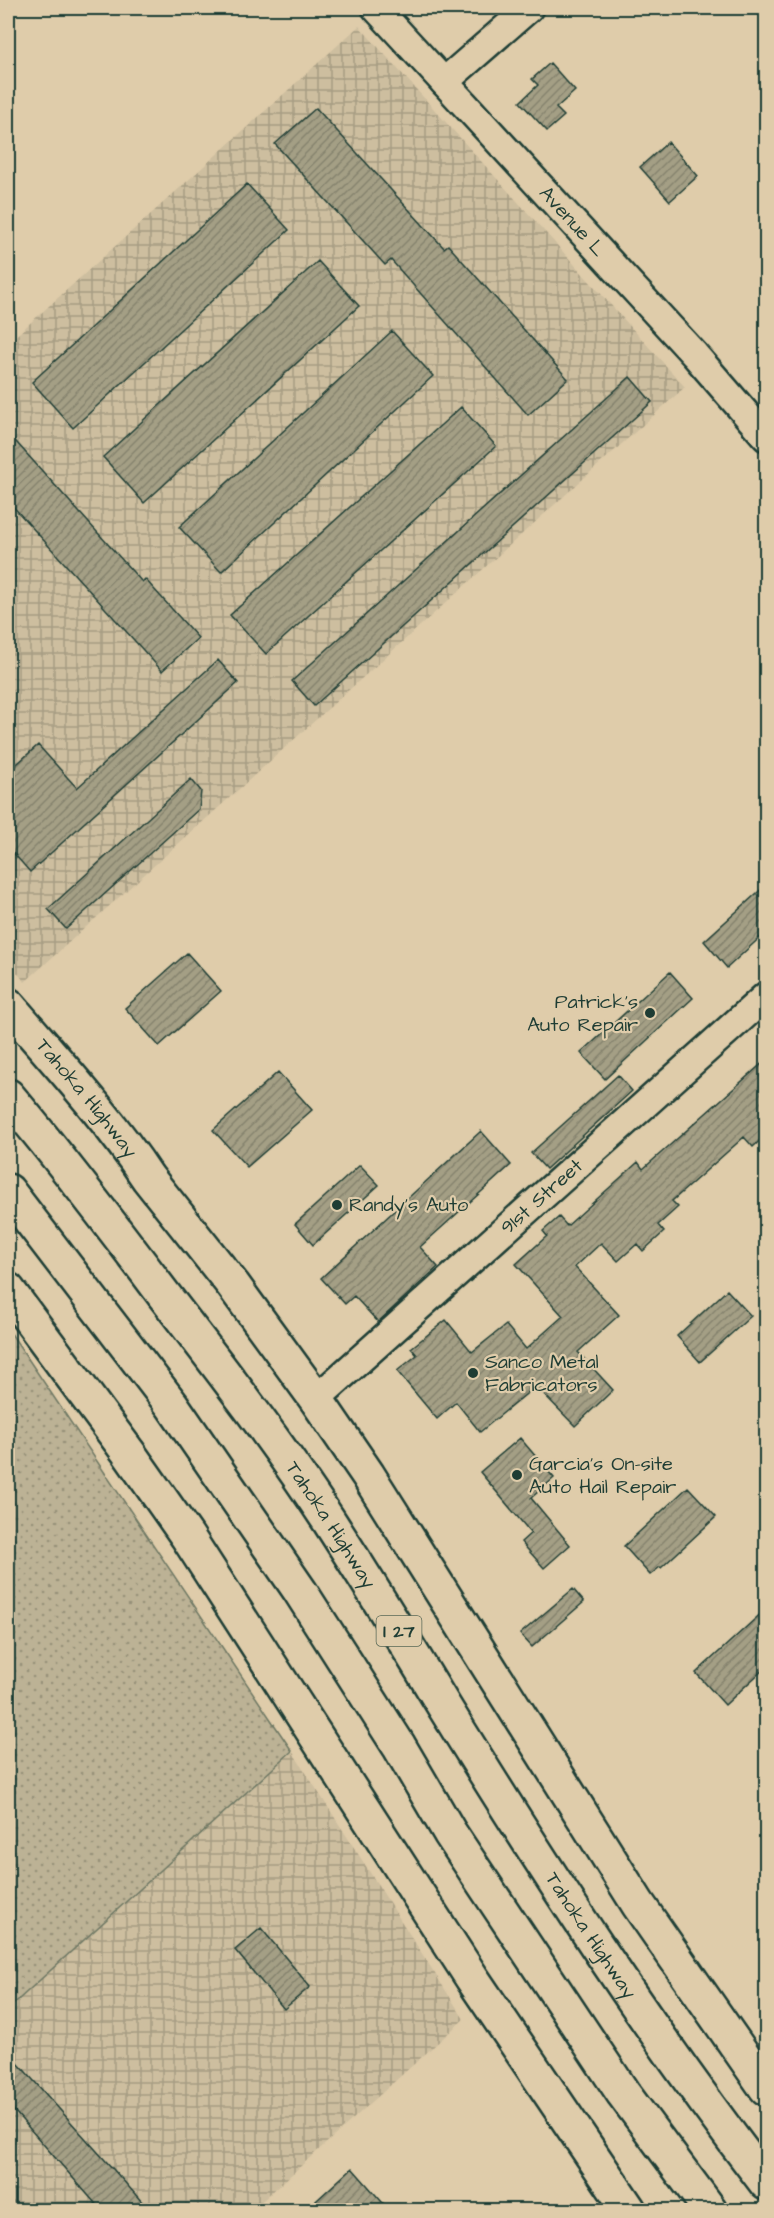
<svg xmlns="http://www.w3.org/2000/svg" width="774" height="2218" viewBox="0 0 774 2218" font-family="'Architects Daughter',sans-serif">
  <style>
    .industrial { fill: url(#industrial-grid) }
    .grass { fill: url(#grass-dots); stroke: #6e7864; stroke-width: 1.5 }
    .building { fill: url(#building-hatch); stroke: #1f3d34; stroke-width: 1.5 }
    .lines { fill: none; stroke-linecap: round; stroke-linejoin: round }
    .minor-casing { stroke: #1f3d34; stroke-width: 32 }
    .major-casing { stroke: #1f3d34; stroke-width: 38 }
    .highway-casing { stroke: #1f3d34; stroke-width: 38 }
    .minor { stroke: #dfccaa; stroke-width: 27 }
    .major { stroke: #dfccaa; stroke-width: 33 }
    .highway { stroke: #dfccaa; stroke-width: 33 }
    .poi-dot { fill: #1f3d34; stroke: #dfccaa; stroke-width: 2 }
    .labels { text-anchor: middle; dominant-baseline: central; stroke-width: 4.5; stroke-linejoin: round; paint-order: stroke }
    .shield { fill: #dfccaa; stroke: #596857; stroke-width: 1.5 }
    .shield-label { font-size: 18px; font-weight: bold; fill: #1f3d34 }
    .street-label { font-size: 20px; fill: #1f3d34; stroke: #dfccaa }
    .poi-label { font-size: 20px; fill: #1f3d34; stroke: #dfccaa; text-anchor: start }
  </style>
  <defs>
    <pattern id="industrial-grid" width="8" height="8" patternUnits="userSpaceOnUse" patternTransform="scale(1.5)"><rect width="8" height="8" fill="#cdbe9f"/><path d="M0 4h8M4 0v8" fill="none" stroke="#a69c82"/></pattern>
    <pattern id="grass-dots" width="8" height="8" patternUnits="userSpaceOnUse" patternTransform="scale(1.5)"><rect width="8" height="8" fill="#bcb295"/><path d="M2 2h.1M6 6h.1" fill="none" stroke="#98927a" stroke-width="1.8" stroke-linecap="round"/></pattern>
    <pattern id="building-hatch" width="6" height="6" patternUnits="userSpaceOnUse" patternTransform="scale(1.5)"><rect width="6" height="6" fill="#a49f85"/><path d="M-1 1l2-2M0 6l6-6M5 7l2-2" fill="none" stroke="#85836e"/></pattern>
  </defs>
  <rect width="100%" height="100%" fill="#dfccaa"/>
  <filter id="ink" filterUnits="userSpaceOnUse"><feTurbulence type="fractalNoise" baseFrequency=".0167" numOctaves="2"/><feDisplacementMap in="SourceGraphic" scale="12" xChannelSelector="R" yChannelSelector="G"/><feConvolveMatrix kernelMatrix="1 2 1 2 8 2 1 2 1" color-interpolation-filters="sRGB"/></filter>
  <g filter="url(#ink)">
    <path class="industrial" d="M359,26L685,387L25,982L8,962V343Z
      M292,1751L464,2019L252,2210H8V2007Z"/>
    <path class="grass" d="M8,1329L292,1751L8,2009Z"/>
    <path class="building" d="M550,63L575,91L556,108L564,116L547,131L520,102L538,85L532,79Z
      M316,108L444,248L448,245L568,379L528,415L391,260L385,265L275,144Z
      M668,142L698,176L670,201L640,167Z
      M247,184L289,230L73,428L32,382Z
      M318,261L359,306L144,503L103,457Z
      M392,331L433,376L221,572L179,527Z
      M630,377L652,402L314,706L292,681Z
      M461,407L496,446L266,654L230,615Z
      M8,433L142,582L145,579L198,638L162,671L8,501Z
      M218,660L238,683L30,872L8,847V772L38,745L77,788Z
      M191,779L201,791L199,809L66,929L48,909Z
      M766,885V932L727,968L704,941Z
      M187,953L221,991L159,1046L125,1008Z
      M670,972L693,998L605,1079L581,1053Z
      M766,1060V1135L753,1147L744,1137L672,1201L678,1207L658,1225L664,1232L643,1251L637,1244L618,1261L601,1243L575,1267L619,1315L578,1352L613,1390L575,1426L536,1386L480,1432L456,1402L437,1419L397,1371L417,1355L411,1348L446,1320L472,1352L506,1325L526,1349L563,1316L516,1264L547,1236L543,1231L559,1217L567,1226L638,1162L643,1169Z
      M278,1072L312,1110L247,1167L213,1130Z
      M618,1075L632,1091L546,1169L531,1153Z
      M481,1131L511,1165L420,1247L438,1267L378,1322L354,1296L345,1304L321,1278Z
      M360,1165L379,1185L313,1245L295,1224Z
      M727,1290L751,1316L700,1362L677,1336Z
      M520,1438L554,1478L531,1498L570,1545L544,1568L521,1542L531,1533L480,1472Z
      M688,1487L716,1517L661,1568L660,1567L650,1575L624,1546Z
      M573,1589L584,1602L532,1647L520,1634Z
      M766,1609V1667L725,1705L696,1673Z
      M261,1928L310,1987L284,2009L235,1950Z
      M8,2052L113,2169L150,2211H102L80,2186L8,2104Z
      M352,2168L390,2211H305Z"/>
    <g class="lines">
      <defs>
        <g id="minor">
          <path id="s1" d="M376,8L695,355L766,437"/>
          <path d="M444,82L529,8"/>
          <path id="s2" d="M316,1399L766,996"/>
        </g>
        <g id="major">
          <path id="s3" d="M8,1005C56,1061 107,1116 148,1178L233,1285L316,1399L368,1475L638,1904L766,2088"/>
          <path d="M8,1290L128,1452L187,1536L472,1978L629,2210"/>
        </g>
        <g id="highway">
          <path id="s4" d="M8,1096C62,1160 113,1227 164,1295C221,1369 278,1443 329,1521C369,1583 407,1645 445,1708C545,1870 650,2032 766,2183"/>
          <path d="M8,1191L172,1405L300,1591L399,1746L450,1833L623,2093L710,2210"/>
        </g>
      </defs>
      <use href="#minor" class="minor-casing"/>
      <use href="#major" class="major-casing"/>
      <use href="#highway" class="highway-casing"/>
      <use href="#minor" class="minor"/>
      <use href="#major" class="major"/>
      <use href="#highway" class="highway"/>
    </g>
  </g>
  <g class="poi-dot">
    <circle cx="650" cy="1013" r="6"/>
    <circle cx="337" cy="1205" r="6"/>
    <circle cx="473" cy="1373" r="6"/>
    <circle cx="517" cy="1475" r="6"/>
  </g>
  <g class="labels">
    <rect class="shield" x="376.5" y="1616" width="45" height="30" rx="4.5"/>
    <g class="shield-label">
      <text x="399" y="1631">I 27</text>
    </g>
    <g class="street-label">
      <text stroke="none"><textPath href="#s1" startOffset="290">Avenue L</textPath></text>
      <text stroke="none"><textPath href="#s3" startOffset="122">Tahoka Highway</textPath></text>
      <text stroke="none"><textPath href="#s2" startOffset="303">91st Street</textPath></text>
      <text stroke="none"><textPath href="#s4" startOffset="537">Tahoka Highway</textPath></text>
      <text stroke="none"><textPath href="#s4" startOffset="1023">Tahoka Highway</textPath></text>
    </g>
    <g class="poi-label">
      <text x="638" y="1002" text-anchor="end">Patrick's<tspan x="638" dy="23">Auto Repair</tspan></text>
      <text x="349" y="1205">Randy's Auto</text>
      <text x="485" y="1362">Sanco Metal<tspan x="485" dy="23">Fabricators</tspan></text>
      <text x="529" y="1464">Garcia’s On-site<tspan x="529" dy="23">Auto Hail Repair</tspan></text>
    </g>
  </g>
  <rect width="774" height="2218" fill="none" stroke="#dfccaa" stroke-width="30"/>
  <rect x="15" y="15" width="744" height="2188" fill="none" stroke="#1f3d34" stroke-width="2" filter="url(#ink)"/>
</svg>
